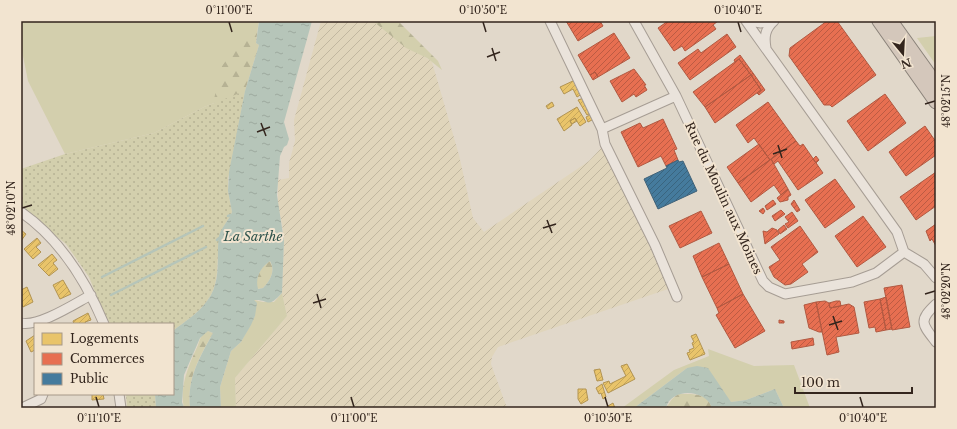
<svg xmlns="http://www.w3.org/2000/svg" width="957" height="429" viewBox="0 0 957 429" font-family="'Libre Baskerville',serif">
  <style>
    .farmland { fill: url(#farmland-furrows) }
    .green { fill: #d3cfad }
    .forest { fill: url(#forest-firs) }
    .park { fill: url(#park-dots) }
    .water { fill: url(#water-ripples); fill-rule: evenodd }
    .homes { fill: url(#homes-hatch); stroke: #b29453 }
    .shops { fill: url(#shops-hatch); stroke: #b15941 }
    .public { fill: url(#public-hatch); stroke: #406177 }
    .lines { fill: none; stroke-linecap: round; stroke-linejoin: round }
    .stream { stroke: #b6c5b9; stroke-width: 2.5 }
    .minor-casing { stroke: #a69d94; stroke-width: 11 }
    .highway-casing { stroke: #8b837a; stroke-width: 15 }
    .minor { stroke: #eae3db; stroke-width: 9 }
    .highway { stroke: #d4c7bb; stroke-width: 13 }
    .ticks { fill: none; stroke: #33251d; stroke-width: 1.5 }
    .labels { text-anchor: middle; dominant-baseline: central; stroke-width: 4; stroke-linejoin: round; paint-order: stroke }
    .street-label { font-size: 12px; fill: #33251d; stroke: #f2e4d0 }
    .water-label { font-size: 13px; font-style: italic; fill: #2d524b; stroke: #f2e4d0 }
    .neatline { fill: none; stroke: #33251d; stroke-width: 1.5 }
    .ticks-label { font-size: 10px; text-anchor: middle; fill: #33251d }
  </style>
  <defs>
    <pattern id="farmland-furrows" width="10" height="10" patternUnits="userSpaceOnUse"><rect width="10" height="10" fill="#e0d5bb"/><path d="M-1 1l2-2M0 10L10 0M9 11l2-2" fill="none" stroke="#c1b7a0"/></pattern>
    <pattern id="forest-firs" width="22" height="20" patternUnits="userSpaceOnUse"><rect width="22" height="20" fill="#d3cfad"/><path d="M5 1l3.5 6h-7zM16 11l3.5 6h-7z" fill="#b6b294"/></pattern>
    <pattern id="park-dots" width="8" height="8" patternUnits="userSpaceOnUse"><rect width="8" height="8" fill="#d3cfad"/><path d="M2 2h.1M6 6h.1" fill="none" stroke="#b6b294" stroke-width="1.8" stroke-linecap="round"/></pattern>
    <pattern id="water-ripples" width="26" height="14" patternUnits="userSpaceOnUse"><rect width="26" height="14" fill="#b6c5b9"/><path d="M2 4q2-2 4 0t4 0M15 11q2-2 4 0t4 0" fill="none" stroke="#9da99f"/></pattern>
    <pattern id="homes-hatch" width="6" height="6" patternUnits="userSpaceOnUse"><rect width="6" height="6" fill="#e9c46a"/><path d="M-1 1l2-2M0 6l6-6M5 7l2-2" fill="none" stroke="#c8a85b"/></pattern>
    <pattern id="shops-hatch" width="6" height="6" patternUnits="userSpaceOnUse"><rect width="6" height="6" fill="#e76f51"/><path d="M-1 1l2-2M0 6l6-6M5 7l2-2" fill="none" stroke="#bc5b43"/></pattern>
    <pattern id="public-hatch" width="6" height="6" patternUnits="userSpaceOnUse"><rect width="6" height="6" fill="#457b9d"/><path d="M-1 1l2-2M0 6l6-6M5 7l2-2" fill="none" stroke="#3a657f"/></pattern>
  </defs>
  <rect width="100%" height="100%" fill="#e1d8ca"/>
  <path class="farmland" d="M321,21H373L432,62L459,155L473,218L484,232L589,161L605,144L674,287L498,347L492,357L491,364L507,408H236L235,378L287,316L282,293L284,241L282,224L278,207V180L289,178V163L295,141L294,120Z"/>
  <path class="green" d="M21,21H259L245,91L204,107L154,133L65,154L28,81L21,46Z
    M936,36V65L917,38Z
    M282,293L287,316L235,378L236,408H221L220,387L231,351L241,342L255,316L254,300L263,302H274Z
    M708,349L754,366L794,365L810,408H784L775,389L746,400L731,402L687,368L634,408H622L674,370L709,356Z"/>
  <path class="forest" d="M373,21H398L438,61L442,70L427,58L406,48Z
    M258,25L256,43L259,45L245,91L228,178L221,123L214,99L222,66L252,26Z
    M270,261C276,271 270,281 263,288L257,289C255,278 260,267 270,261Z
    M208,331L213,333C199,358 187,378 190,408H184C179,386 189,365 198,345C200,339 201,334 208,331Z
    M678,394C693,394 707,392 712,408H666L672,399Z"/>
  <path class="park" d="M245,91L228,178V191L232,212C229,220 221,228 220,236C215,258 222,282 207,301C198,314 185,321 173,331V324H108L89,277L66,244L21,208V169L65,154L154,133L204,107Z
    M126,394H155L156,408H127Z"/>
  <path class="water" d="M259,21H312L284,122L289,139L287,145L284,147L280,156L277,195L284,241L282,293C266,310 270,299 254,300L257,303L255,316L251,325L241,342L231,351L220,387L221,408H190C187,378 199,359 213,333L208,331L200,338L184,375L182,402L184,408H156L155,394H173V331C185,321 198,314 207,301C222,282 216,258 219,236C221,228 229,220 232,212L228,191L229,172L245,91L259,45L256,43ZM270,261C276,271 270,281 263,288L258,289C255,278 260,268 270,261Z
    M697,366L708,368L731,402L746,400L775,389L784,408H712C706,389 671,387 666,408H634L687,368Z"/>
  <path class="homes" d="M575,80L582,94L577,97L573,89L564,94L560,87Z
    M584,98L591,113L587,115L578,100Z
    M552,102L554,106L548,109L546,106Z
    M577,107L586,122L580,126L575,118L570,121L572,125L564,131L557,119Z
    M592,114L594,119L588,122L586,117Z
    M575,118L577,121L572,124L570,121Z
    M21,230L26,234L21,241Z
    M37,238L41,243L36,247L41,252L33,259L24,249Z
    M52,254L57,260L53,263L58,269L49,276L38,265Z
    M63,280L71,294L60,299L53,285Z
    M27,287L33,302L23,307L21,303V290Z
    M88,313L91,320L85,322L86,324H74L73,321Z
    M696,334L705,354L690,360L687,353L690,352L689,350L694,348L692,343L694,342L691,336Z
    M35,335V350L31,352L26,341Z
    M627,364L635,379L608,393L603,383L609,381L610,384L626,376L621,366Z
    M600,369L603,380L597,381L594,370Z
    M602,384L606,397L603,399L601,393L599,394L596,388Z
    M578,389H586L588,400L581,404L578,399Z
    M92,394H103L104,399L92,400Z
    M613,403L615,408H609L608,406Z"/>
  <path class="shops" d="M566,21H600L603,26L578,41Z
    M668,21H718L713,25L716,29L685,51L682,46L674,51L658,28Z
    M827,21H837L876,75L832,107L830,105H824L789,56L790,48Z
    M614,33L630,58L598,77L595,72L590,75L578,55Z
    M727,34L736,47L690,80L678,63L698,49L701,53Z
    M740,55L753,73L751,75L739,59L735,62L734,60Z
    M739,59L751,75L705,107L693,92Z
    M634,69L646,85H644L647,90L636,97L634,94L622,102L610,81Z
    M595,72L598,77L593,80L590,75Z
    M753,73L765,90L759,95L757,93L761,90L751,75Z
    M751,75L761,90L715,123L705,107Z
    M885,94L906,123L868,151L847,121Z
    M768,102L796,141L770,160L754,138L748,143L736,125Z
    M663,119L677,149L674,150L678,160L666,166L661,156L638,167L621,132L640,123L643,128Z
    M925,126L936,142V155L906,176L889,152Z
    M796,141L800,146L803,144L823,173L798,190L778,161L774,164L771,159Z
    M759,144L770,160L738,183L727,167Z
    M816,156L819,160L816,163L813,159Z
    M771,159L788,189L781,195L774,185L751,202L738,183Z
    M936,172V206L916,220L900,197Z
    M835,179L855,207L825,228L805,200Z
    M788,189L791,195L788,197V200L780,202L777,198Z
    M773,200L776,204L767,210L765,206Z
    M794,200L800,210L797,212L791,204Z
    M763,208L765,211L763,214L759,211Z
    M781,210L785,214L775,221L772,216Z
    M701,211L712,233L680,248L669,226Z
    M792,212L798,221L788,228L785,224L789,222L785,217Z
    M863,216L886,247L857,267L835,236Z
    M936,224V246L932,239L930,241L926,231Z
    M784,225L787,229L780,234L778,230Z
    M800,226L818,252L802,264L808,272L791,284L785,285L774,277L769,267L780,260L771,247Z
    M772,228L777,230L779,234L765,244L763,231L767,232Z
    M719,243L729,264L702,277L693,256Z
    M729,264L743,294L717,308L702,277Z
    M902,285L910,327L892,330L884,288Z
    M743,294L765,331L735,348L716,315L719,313L717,308Z
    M886,297L892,329L886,330L880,299Z
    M880,299L886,330L876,332L875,327L869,328L864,302Z
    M825,301L829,303L830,308L849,304L854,307L859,333L836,337L839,352L827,355L816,302Z
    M836,301H840L841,306L830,308L829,303Z
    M816,302L822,332H819L809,328L804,305Z
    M779,320L784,321V323H779Z
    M813,338L814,345L792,349L791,342Z"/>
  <path class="public" d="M678,160L679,162L683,161L697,191L658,209L644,179L667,168L666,166Z"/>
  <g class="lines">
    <path class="stream" d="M228,216L231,215
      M217,240L219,238
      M102,277L203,226
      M111,295L206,247
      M113,408H114"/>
    <defs>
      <path id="minor" d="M550,21L602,129L605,144L655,245L677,297
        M634,21L676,96L763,281L769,287L785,294L852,282L876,273L904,252
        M746,21L897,232L904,252L924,264L936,278
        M750,21L761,23L769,21
        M766,48C764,37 765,29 774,21
        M602,129L676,96
        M21,212C60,239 86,281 104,324
        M936,304C918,321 922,324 936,342
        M21,323C39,327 74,304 91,295
        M119,394L121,408
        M22,408L41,399L43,394"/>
      <path id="highway" d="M879,21L936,102
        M891,21L936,84"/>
    </defs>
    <use href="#minor" class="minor-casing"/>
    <use href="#highway" class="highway-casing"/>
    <use href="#minor" class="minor"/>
    <use href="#highway" class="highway"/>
  </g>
  <path class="ticks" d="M229,22L232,32M483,22L486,32M738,22L741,32M492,48L496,61M487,57L500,52M925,104L935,101M261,123L266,136M257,132L270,127M778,145L782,158M773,154L787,149M22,208L32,205M547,220L552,233M543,228L556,224M317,294L321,308M925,294L935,291M313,303L326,299M833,316L838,330M829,325L842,321M96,397L99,407M351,397L354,407M605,397L608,407M860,397L863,407"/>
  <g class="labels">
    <g class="street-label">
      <text transform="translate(724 198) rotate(65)">Rue du Moulin aux Moines</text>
    </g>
    <g class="water-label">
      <text x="253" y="236">La Sarthe</text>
    </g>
  </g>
  <rect width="957" height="429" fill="none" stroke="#f2e4d0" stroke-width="44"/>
  <rect x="34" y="323" width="140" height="72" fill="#f2e4d0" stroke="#a69888"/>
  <rect x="42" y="333" width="20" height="12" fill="#e9c46a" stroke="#a69888"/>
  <text x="70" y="343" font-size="12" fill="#33251d">Logements</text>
  <rect x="42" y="353" width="20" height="12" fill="#e76f51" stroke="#a69888"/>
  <text x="70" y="363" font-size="12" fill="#33251d">Commerces</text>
  <rect x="42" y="373" width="20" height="12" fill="#457b9d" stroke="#a69888"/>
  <text x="70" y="383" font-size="12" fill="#33251d">Public</text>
  <g transform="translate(903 54) rotate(162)" stroke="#f2e4d0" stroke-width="3" paint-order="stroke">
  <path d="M0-3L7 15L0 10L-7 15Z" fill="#33251d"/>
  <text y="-6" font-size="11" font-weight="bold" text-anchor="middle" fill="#33251d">N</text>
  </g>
  <path d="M795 387v6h117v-6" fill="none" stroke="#33251d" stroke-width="2"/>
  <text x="801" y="387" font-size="12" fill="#33251d" stroke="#f2e4d0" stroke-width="3" paint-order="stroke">100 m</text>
  <rect x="22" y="22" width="913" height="385" class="neatline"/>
  <g class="ticks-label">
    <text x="229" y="14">0°11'00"E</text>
    <text x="483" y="14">0°10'50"E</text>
    <text x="738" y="14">0°10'40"E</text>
    <text transform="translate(946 101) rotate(-90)" y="4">48°02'15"N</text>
    <text transform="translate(11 208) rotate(-90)" y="4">48°02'10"N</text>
    <text transform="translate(946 291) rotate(-90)" y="4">48°02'20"N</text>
    <text x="99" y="422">0°11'10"E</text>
    <text x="354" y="422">0°11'00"E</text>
    <text x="608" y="422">0°10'50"E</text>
    <text x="863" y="422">0°10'40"E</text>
  </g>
</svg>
